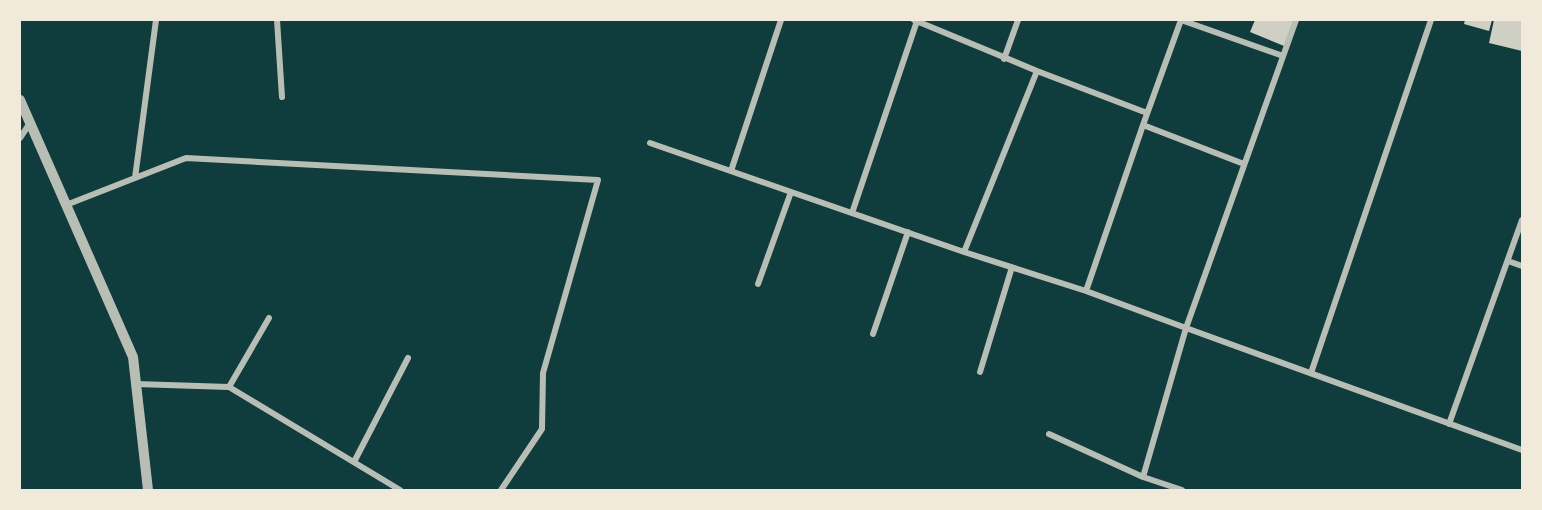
<svg xmlns="http://www.w3.org/2000/svg" width="1542" height="510" viewBox="0 0 1542 510" font-family="'Source Sans 3',sans-serif">
  <style>
    .building { fill: #cfcfc3 }
    .lines { fill: none; stroke-linecap: round; stroke-linejoin: round }
    .minor { stroke: #b8beb3; stroke-width: 6 }
    .tertiary { stroke: #b8beb3; stroke-width: 10 }
  </style>
  <rect width="100%" height="100%" fill="#0f3d3e"/>
  <path class="building" d="M1255,20H1295L1284,46L1250,32Z
    M1465,20H1492L1489,31L1464,24Z
    M1494,20H1522V51L1489,43Z"/>
  <g class="lines">
    <path class="minor" d="M277,20L282,97
      M914,20L1037,71
      M1181,20L1143,125L1244,164
      M1181,20L1283,56
      M1296,20L1186,328L1522,450
      M1004,59L1018,20
      M20,138L30,123
      M650,143L964,252L1086,291L1186,328L1143,477L1182,490
      M731,171L781,20
      M135,178L156,20
      M66,205L186,158L598,180L543,373L542,429L501,490
      M852,213L917,21
      M964,252L1037,71L1147,113
      M1508,261L1522,266
      M758,284L791,192
      M1086,291L1143,125
      M873,334L908,232
      M980,372L1012,267
      M1311,373L1431,20
      M136,384L229,387L400,490
      M229,387L269,318
      M1449,424L1522,220
      M1049,434L1143,477
      M354,462L408,358"/>
    <path class="tertiary" d="M20,100L133,357L148,490"/>
  </g>
  <rect width="1542" height="510" fill="none" stroke="#f1e9da" stroke-width="42"/>
</svg>
